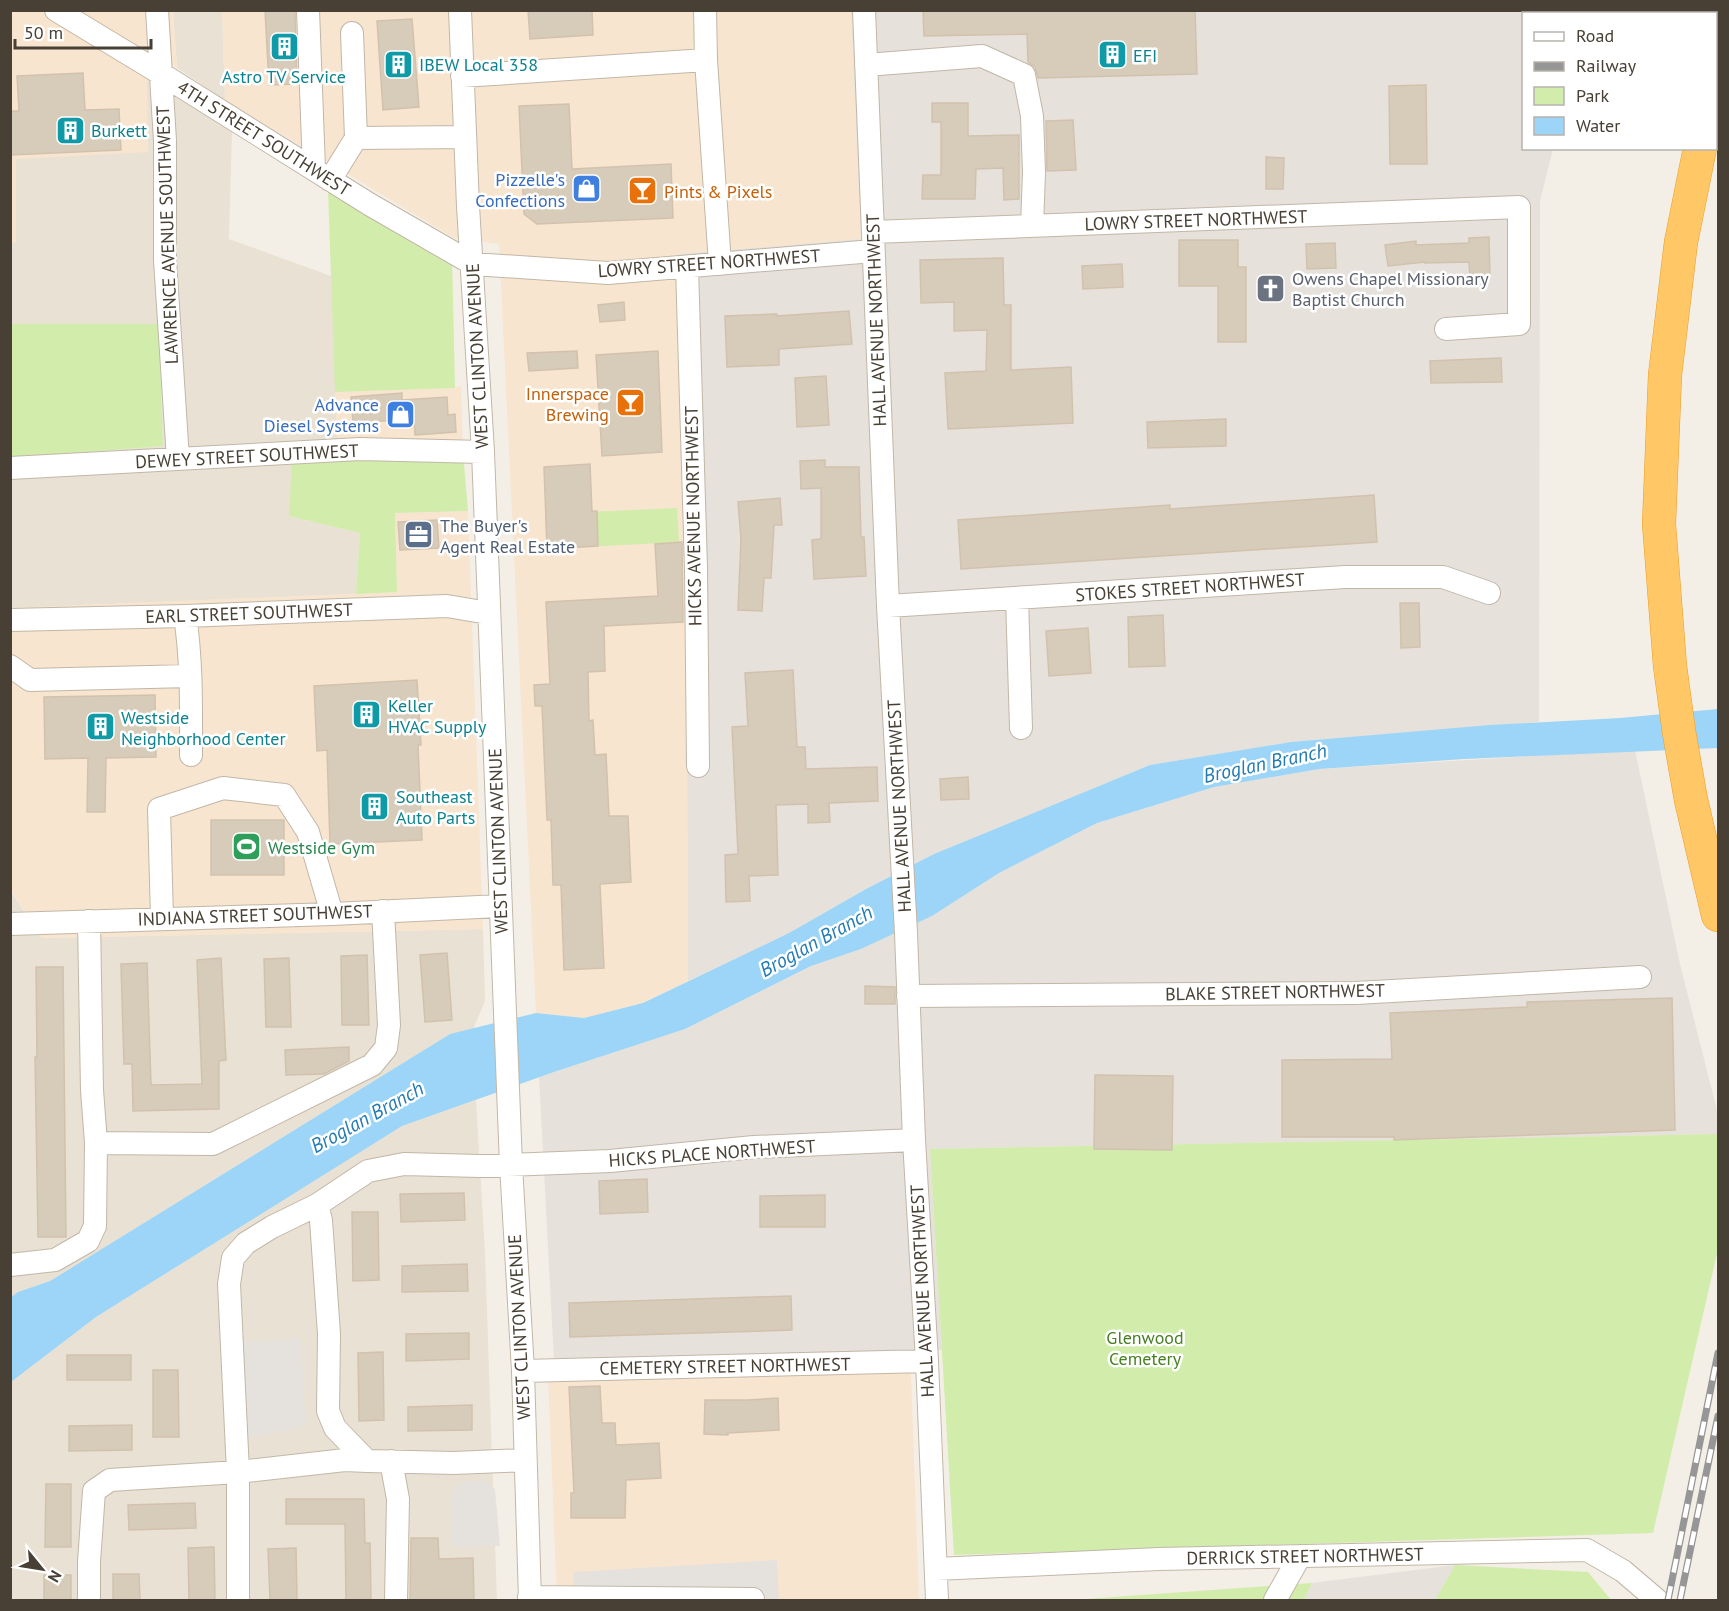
<svg xmlns="http://www.w3.org/2000/svg" width="1729" height="1611" viewBox="0 0 1729 1611" font-family="'PT Sans',sans-serif">
  <style>
    .residential { fill: #e9e1d3 }
    .commercial { fill: #f8e5cf }
    .industrial { fill: #e6e1db }
    .green { fill: #d1ecab }
    .parking { fill: #e5e2de }
    .water { fill: #9cd5f7 }
    .building { fill: #d7cbba; stroke: #d2c2ad; stroke-width: 1.5 }
    .lines { fill: none; stroke-linecap: round; stroke-linejoin: round }
    .minor-casing { stroke: #c1b7a7; stroke-width: 24 }
    .highway-casing { stroke: #eb9d29; stroke-width: 34 }
    .minor { stroke: #fff; stroke-width: 22 }
    .highway { stroke: #ffc766; stroke-width: 33 }
    .rail-casing { stroke: #969696; stroke-width: 7 }
    .rail { stroke: #fff; stroke-width: 4.5; stroke-dasharray: 14; stroke-linecap: butt }
    .labels { text-anchor: middle; dominant-baseline: central; stroke-width: 5; stroke-linejoin: round; paint-order: stroke }
    .culture-label { font-size: 18px; fill: #0d838f; stroke: #fff; text-anchor: start }
    .street-label { font-size: 18px; fill: #484034; stroke: #fff }
    .shop-label { font-size: 18px; fill: #366cbe; stroke: #fff; text-anchor: end }
    .food-label { font-size: 18px; fill: #c56008; stroke: #fff; text-anchor: start }
    .worship-label { font-size: 18px; fill: #5b616d; stroke: #fff; text-anchor: start }
    .service-label { font-size: 18px; fill: #4e5e75; stroke: #fff; text-anchor: start }
    .leisure-label { font-size: 18px; fill: #27864d; stroke: #fff; text-anchor: start }
    .park-label { font-size: 18px; fill: #487f22; stroke: #fff }
    .water-label { font-size: 20px; font-style: italic; fill: #237bb4; stroke: #fff }
  </style>
  <rect width="100%" height="100%" fill="#f4efe6"/>
  <path class="residential" d="M173,11H222L225,100L177,68Z
    M147,74L232,132L229,239L331,276L338,458L289,516L360,533L356,594L11,608V458L163,446L159,325L11,324L10,243L16,242V158Z
    M10,890L42,938L483,929L485,1001L473,1030L450,1034L50,1281L18,1292L11,1297Z
    M476,1100L485,1252L497,1600H11V1382L96,1317L402,1126Z"/>
  <path class="commercial" d="M10,11H173L177,68L157,56L147,74L148,152L16,159V243H11Z
    M222,11H851L861,239L679,254L687,703L688,981L643,1003L584,1018L536,1013L499,244L454,238L225,100Z
    M461,386L463,452L338,458L335,392L455,388Z
    M468,511L483,929L42,938L11,890L10,608L397,592L395,513Z
    M911,1373L919,1600H557L548,1376Z"/>
  <path class="industrial" d="M851,11H1585V13L1524,14V148L1553,149L1540,201L1539,722L1291,742L1150,765L934,854L866,889L789,933L688,981L687,703L679,254L861,239Z
    M1635,750L1680,964L1718,1114V1134L930,1149L942,1350L554,1361L539,1077L685,1029L811,966L861,949L932,916L999,873L1097,823L1214,787L1319,769Z
    M1455,1565L1435,1600H1304L1312,1583Z"/>
  <path class="green" d="M328,191L452,256L455,388L335,392Z
    M11,324H159L163,446L11,458Z
    M463,452L468,511L395,513L397,592L356,594L360,533L289,516L292,462Z
    M677,508L679,542L547,549L545,514Z
    M1718,1134V1249L1653,1533L954,1555L930,1149Z
    M1455,1565L1588,1572L1611,1600H1435Z
    M1312,1583L1304,1600H1071Z"/>
  <path class="parking" d="M301,1338L306,1427L244,1438L241,1342Z
    M483,1480L495,1489L500,1546L452,1547L453,1490L467,1481Z
    M777,1560L779,1600H575L573,1572Z"/>
  <path class="water" d="M1718,709V748L1464,759L1319,769L1214,787L1097,823L999,873L932,916L861,949L811,966L685,1029L554,1072L402,1126L96,1317L11,1382V1297L18,1292L50,1281L450,1034L536,1013L584,1018L643,1003L789,933L866,889L934,854L1150,765L1291,742L1490,725L1620,718Z"/>
  <path class="building" d="M265,10H295L297,84L269,85Z
    M528,10H592L593,35L530,39Z
    M923,10H1195L1197,74L1038,78L1035,67L1028,62L1027,34L924,36Z
    M412,19L419,107L383,110L377,21Z
    M83,73L85,110L119,109L121,150L10,155V111H19L17,76Z
    M1426,85L1427,164H1390L1389,86Z
    M932,103H968V136L1019,135V199L1004,200L1003,168L976,169L975,199H922L923,175H941V122H932Z
    M569,104L572,169L671,164L673,218L537,224L524,214L519,106Z
    M1073,120L1076,170L1047,171L1046,121Z
    M1266,157L1284,158L1283,189H1266Z
    M1489,237L1490,278L1470,279L1469,262L1425,263V262L1388,266L1385,245L1416,241V245L1469,243V238Z
    M1179,240H1238V267H1246V342H1218V286H1179Z
    M1335,243L1336,268L1307,269L1306,244Z
    M1003,258L1004,305H1011V370L1071,367L1073,423L948,429L945,373L986,371L987,330L954,331V302L921,303L920,260Z
    M1122,264L1123,287L1083,289L1082,266Z
    M624,302L625,320L600,322L598,305Z
    M849,311L852,344L779,349V365L727,367L725,316L777,314V316Z
    M577,351L578,368L529,371L527,353Z
    M658,351L662,452L602,456L596,355Z
    M1501,358L1502,382L1431,383L1430,361Z
    M826,376L829,425L797,427L795,378Z
    M402,393V400L447,397L448,415L455,414L456,432L415,435L414,419L353,423L351,397Z
    M1226,419V446L1148,448L1147,422Z
    M825,460V467H859L861,537H864L866,576L814,579L812,540L821,539V488L801,489L800,461Z
    M590,464L592,511H597L598,546L547,549L544,467Z
    M1374,495L1377,542L961,569L958,520L1170,505V509Z
    M780,498L782,525H774L771,578H764L762,611L738,610L741,539L738,502Z
    M437,520L439,548L400,550L398,522Z
    M682,542L683,622L604,626L605,671L588,672L589,721L593,720L595,755L606,754L609,816H628L631,882L600,884L604,968L564,970L561,885H553L551,820H547L542,706H535L534,685L550,684L546,602L658,596L655,544Z
    M1400,603H1419L1420,647L1401,648Z
    M1163,615L1165,666L1129,667L1128,617Z
    M1088,628L1091,673L1049,676L1046,631Z
    M793,670L797,747H805L806,769L877,767L878,801L829,803L830,822L808,823V804L776,805L778,875L749,876L750,901L726,902L725,855L738,854L732,727L748,726L745,673Z
    M417,680L421,745H418L422,840L330,844L327,750L317,751L314,686Z
    M155,695L156,757L106,758L105,812H87L88,758L45,759L44,697Z
    M968,777L969,799L941,800L940,779Z
    M211,820H284V875H211Z
    M447,953L452,1020L425,1022L420,955Z
    M367,955L369,1025H342L341,956Z
    M221,958L226,1060L219,1061V1109L133,1111L132,1064H124L121,964L147,963L151,1085L202,1084L197,960Z
    M289,958L291,1027H266L264,959Z
    M36,967H63L66,1237H38L35,1057H37Z
    M865,986L895,987V1004H865Z
    M1672,998L1675,1130L1394,1140V1137H1282V1060L1392,1059L1390,1013L1527,1007V1002Z
    M349,1047V1061L324,1074L286,1075L285,1050Z
    M1095,1075L1173,1076L1172,1150L1094,1149Z
    M647,1179L648,1212L600,1214L599,1181Z
    M464,1193L465,1220L401,1222L400,1194Z
    M825,1195V1227H760V1196Z
    M352,1212H378L379,1280L353,1281Z
    M467,1264L468,1291L402,1292V1266Z
    M791,1296L792,1330L570,1337L569,1303Z
    M469,1333V1359L406,1361V1334Z
    M383,1352L384,1420L359,1421L358,1353Z
    M67,1355H131V1380H67Z
    M153,1370H178L179,1437H153Z
    M600,1386L602,1423H615L616,1445L659,1443L661,1478L626,1480L625,1518H571V1493H574L569,1387Z
    M778,1398L779,1430L728,1433V1435L704,1434L705,1400H748Z
    M472,1405V1430L408,1431V1407Z
    M132,1425V1450L69,1451V1426Z
    M46,1484H71V1547H45Z
    M286,1499H364L365,1543H370L371,1600H346L345,1524H286Z
    M195,1503L196,1528L129,1530L128,1505Z
    M411,1538H438L439,1559L473,1558L474,1600H410Z
    M214,1547L215,1600H189L188,1548Z
    M296,1548L297,1600H270L268,1549Z
    M113,1574H139L140,1600H113Z
    M44,1575H71V1600H44Z"/>
  <g class="lines">
    <defs>
      <path id="minor" d="M56,10L160,73L369,204L473,264L608,273L873,251
        M157,10L165,141V260L178,459
        M308,10L314,169
        M460,10L468,206L483,452L511,1165L523,1371L530,1600
        M864,10L888,606L906,933L914,1140L927,1361L937,1600
        M352,33L356,138
        M706,60L720,264
        M866,65L982,56L1024,75L1032,116L1034,173L1032,226
        M462,76L706,60L705,10
        M330,180L356,138L465,137
        M873,232L1519,207V324L1446,329
        M687,267L696,568L698,766
        M10,468L360,449L483,452
        M1017,598L1021,728
        M888,606L1345,577H1443L1489,593
        M185,616C192,662 191,708 191,755
        M10,620L185,616L447,606L488,613
        M10,666L30,680L189,676
        M162,918L159,809L223,788L284,795L308,832L332,914
        M10,924L332,914L500,906
        M908,996L1356,993L1640,977
        M96,1143L213,1144L372,1065L386,1048L389,1025L383,911
        M317,1205L321,1220L329,1334L328,1411L335,1428L367,1461L454,1463L525,1460
        M10,1265L55,1260L88,1241L95,1226L96,1143L92,1090L89,921
        M523,1371L927,1361
        M391,1461L398,1499L396,1600
        M936,1569L1159,1559L1587,1550L1623,1571L1657,1600
        M529,1597L753,1599V1600
        M89,1600V1562L94,1491L110,1480L238,1472L345,1460L367,1461
        M238,1600V1472L229,1284L233,1258L246,1243L272,1227L317,1205L368,1171L404,1164L479,1166L610,1161L754,1147L914,1140
        M1275,1600L1300,1556"/>
      <path id="highway" d="M1716,69L1718,54
        M1700,148L1681,242L1665,375L1659,524L1670,666L1679,732L1691,800L1718,915"/>
    </defs>
    <use href="#minor" class="minor-casing"/>
    <use href="#highway" class="highway-casing"/>
    <use href="#minor" class="minor"/>
    <use href="#highway" class="highway"/>
    <defs>
      <path id="rail" d="M1668,1600L1718,1353
        M1680,1600L1718,1416"/>
    </defs>
    <use href="#rail" class="rail-casing"/>
    <use href="#rail" class="rail"/>
  </g>
  <defs>
    <symbol id="building-square" viewBox="-11 -11 22 22"><rect x="-9" y="-9" width="18" height="18" rx="4" fill="#0f9aa8" stroke="#fff"/><path d="M-4-6H4V6H1V3H-1V6H-4ZM-2.5-4.3h1.7v1.8h-1.7ZM.8-4.3h1.7v1.8H.8ZM-2.5-1h1.7V.8h-1.7ZM.8-1h1.7V.8H.8Z" fill="#fff"/></symbol>
    <symbol id="shop-square" viewBox="-11 -11 22 22"><rect x="-9" y="-9" width="18" height="18" rx="4" fill="#3f7fe0" stroke="#fff"/><path d="M-5-2.5h2.3a2.7 3.5 0 0 1 5.4 0H5L5.5 6h-11ZM-1.5-2.5h3a1.5 2.3 0 0 0-3 0Z" fill="#fff"/></symbol>
    <symbol id="bar-square" viewBox="-11 -11 22 22"><rect x="-9" y="-9" width="18" height="18" rx="4" fill="#e8710a" stroke="#fff"/><path d="M-6-5H6L.8 .8V4.5H3.5V6h-7V4.5H-.8V.8Z" fill="#fff"/></symbol>
    <symbol id="church-square" viewBox="-11 -11 22 22"><rect x="-9" y="-9" width="18" height="18" rx="4" fill="#6b7280" stroke="#fff"/><path d="M-1.2-6h2.4v3.5h3.3v2.4h-3.3V6h-2.4V-.1h-3.3v-2.4h3.3Z" fill="#fff"/></symbol>
    <symbol id="office-square" viewBox="-11 -11 22 22"><rect x="-9" y="-9" width="18" height="18" rx="4" fill="#5c6f8a" stroke="#fff"/><path d="M-6-3h4V-5.5h4V-3h4V5H-6ZM-1-4.5V-3h2v-1.5ZM-6 0V1H6V0Z" fill="#fff"/></symbol>
    <symbol id="stadium-square" viewBox="-11 -11 22 22"><rect x="-9" y="-9" width="18" height="18" rx="4" fill="#2e9e5b" stroke="#fff"/><path d="M0-5a6.5 5 0 1 0 0 10a6.5 5 0 1 0 0-10ZM-3.5-1.8h7v3.6h-7Z" fill="#fff"/></symbol>
  </defs>
  <g fill-rule="evenodd">
    <use href="#building-square" x="268" y="30" width="33" height="33"/>
    <use href="#building-square" x="1096" y="38" width="33" height="33"/>
    <use href="#building-square" x="382" y="48" width="33" height="33"/>
    <use href="#building-square" x="54" y="114" width="33" height="33"/>
    <use href="#shop-square" x="570" y="172" width="33" height="33"/>
    <use href="#bar-square" x="626" y="174" width="33" height="33"/>
    <use href="#church-square" x="1254" y="272" width="33" height="33"/>
    <use href="#bar-square" x="614" y="386" width="33" height="33"/>
    <use href="#shop-square" x="384" y="398" width="33" height="33"/>
    <use href="#office-square" x="402" y="518" width="33" height="33"/>
    <use href="#building-square" x="350" y="698" width="33" height="33"/>
    <use href="#building-square" x="84" y="710" width="33" height="33"/>
    <use href="#building-square" x="358" y="790" width="33" height="33"/>
    <use href="#stadium-square" x="230" y="830" width="33" height="33"/>
  </g>
  <g class="labels">
    <g class="culture-label">
      <text x="1133" y="55">EFI</text>
      <text x="419" y="64">IBEW Local 358</text>
      <text x="284" y="76" text-anchor="middle">Astro TV Service</text>
      <text x="91" y="130">Burkett</text>
      <text x="388" y="705">Keller<tspan x="388" dy="21">HVAC Supply</tspan></text>
      <text x="121" y="717">Westside<tspan x="121" dy="21">Neighborhood Center</tspan></text>
      <text x="396" y="796">Southeast<tspan x="396" dy="21">Auto Parts</tspan></text>
    </g>
    <g class="street-label">
      <text transform="translate(264 138) rotate(32)">4TH STREET SOUTHWEST</text>
      <text transform="translate(1196 220) rotate(-2)">LOWRY STREET NORTHWEST</text>
      <text transform="translate(167 235) rotate(-92)">LAWRENCE AVENUE SOUTHWEST</text>
      <text transform="translate(709 263) rotate(-4)">LOWRY STREET NORTHWEST</text>
      <text transform="translate(876 320) rotate(-92)">HALL AVENUE NORTHWEST</text>
      <text transform="translate(477 356) rotate(-93)">WEST CLINTON AVENUE</text>
      <text transform="translate(247 456) rotate(-3)">DEWEY STREET SOUTHWEST</text>
      <text transform="translate(693 516) rotate(-91)">HICKS AVENUE NORTHWEST</text>
      <text transform="translate(1190 587) rotate(-4)">STOKES STREET NORTHWEST</text>
      <text transform="translate(249 613) rotate(-2)">EARL STREET SOUTHWEST</text>
      <text transform="translate(899 806) rotate(-93)">HALL AVENUE NORTHWEST</text>
      <text transform="translate(498 841) rotate(-92)">WEST CLINTON AVENUE</text>
      <text transform="translate(255 915) rotate(-2)">INDIANA STREET SOUTHWEST</text>
      <text transform="translate(1275 992) rotate(-1)">BLAKE STREET NORTHWEST</text>
      <text transform="translate(712 1153) rotate(-4)">HICKS PLACE NORTHWEST</text>
      <text transform="translate(922 1291) rotate(-93)">HALL AVENUE NORTHWEST</text>
      <text transform="translate(519 1327) rotate(-93)">WEST CLINTON AVENUE</text>
      <text transform="translate(725 1366) rotate(-1)">CEMETERY STREET NORTHWEST</text>
      <text transform="translate(1305 1556) rotate(-1)">DERRICK STREET NORTHWEST</text>
    </g>
    <g class="shop-label">
      <text x="565" y="179">Pizzelle's<tspan x="565" dy="21">Confections</tspan></text>
      <text x="379" y="404">Advance<tspan x="379" dy="21">Diesel Systems</tspan></text>
    </g>
    <g class="food-label">
      <text x="664" y="191">Pints &amp; Pixels</text>
      <text x="609" y="393" text-anchor="end">Innerspace<tspan x="609" dy="21">Brewing</tspan></text>
    </g>
    <g class="worship-label">
      <text x="1292" y="278">Owens Chapel Missionary<tspan x="1292" dy="21">Baptist Church</tspan></text>
    </g>
    <g class="service-label">
      <text x="440" y="525">The Buyer's<tspan x="440" dy="21">Agent Real Estate</tspan></text>
    </g>
    <g class="leisure-label">
      <text x="268" y="847">Westside Gym</text>
    </g>
    <g class="park-label">
      <text x="1145" y="1337">Glenwood<tspan x="1145" dy="21">Cemetery</tspan></text>
    </g>
    <g class="water-label">
      <text transform="translate(1265 763) rotate(-12)">Broglan Branch</text>
      <text transform="translate(816 941) rotate(-29)">Broglan Branch</text>
      <text transform="translate(367 1117) rotate(-29)">Broglan Branch</text>
    </g>
  </g>
  <rect width="1729" height="1611" fill="none" stroke="#484034" stroke-width="24"/>
  <rect x="1522" y="12" width="195" height="138" fill="#ffffff" stroke="#b6b3ae" stroke-width="1.5"/>
  <rect x="1534" y="32" width="30" height="9" fill="#ffffff" stroke="#b6b3ae" stroke-width="1.5"/>
  <text x="1576" y="42" font-size="18" fill="#484034">Road</text>
  <rect x="1534" y="62" width="30" height="9" fill="#969696" stroke="#b6b3ae" stroke-width="1.5"/>
  <text x="1576" y="72" font-size="18" fill="#484034">Railway</text>
  <rect x="1534" y="87" width="30" height="18" fill="#d1ecab" stroke="#b6b3ae" stroke-width="1.5"/>
  <text x="1576" y="102" font-size="18" fill="#484034">Park</text>
  <rect x="1534" y="117" width="30" height="18" fill="#9cd5f7" stroke="#b6b3ae" stroke-width="1.5"/>
  <text x="1576" y="132" font-size="18" fill="#484034">Water</text>
  <g transform="translate(42 1569) rotate(120)" stroke="#ffffff" stroke-width="4.5" paint-order="stroke">
  <path d="M0-4.5L10 22L0 15L-10 22Z" fill="#484034"/>
  <text y="-9" font-size="16" font-weight="bold" text-anchor="middle" fill="#484034">N</text>
  </g>
  <path d="M15 39v9h136v-9" fill="none" stroke="#484034" stroke-width="3"/>
  <text x="24" y="39" font-size="18" fill="#484034" stroke="#ffffff" stroke-width="4.5" paint-order="stroke">50 m</text>
</svg>
